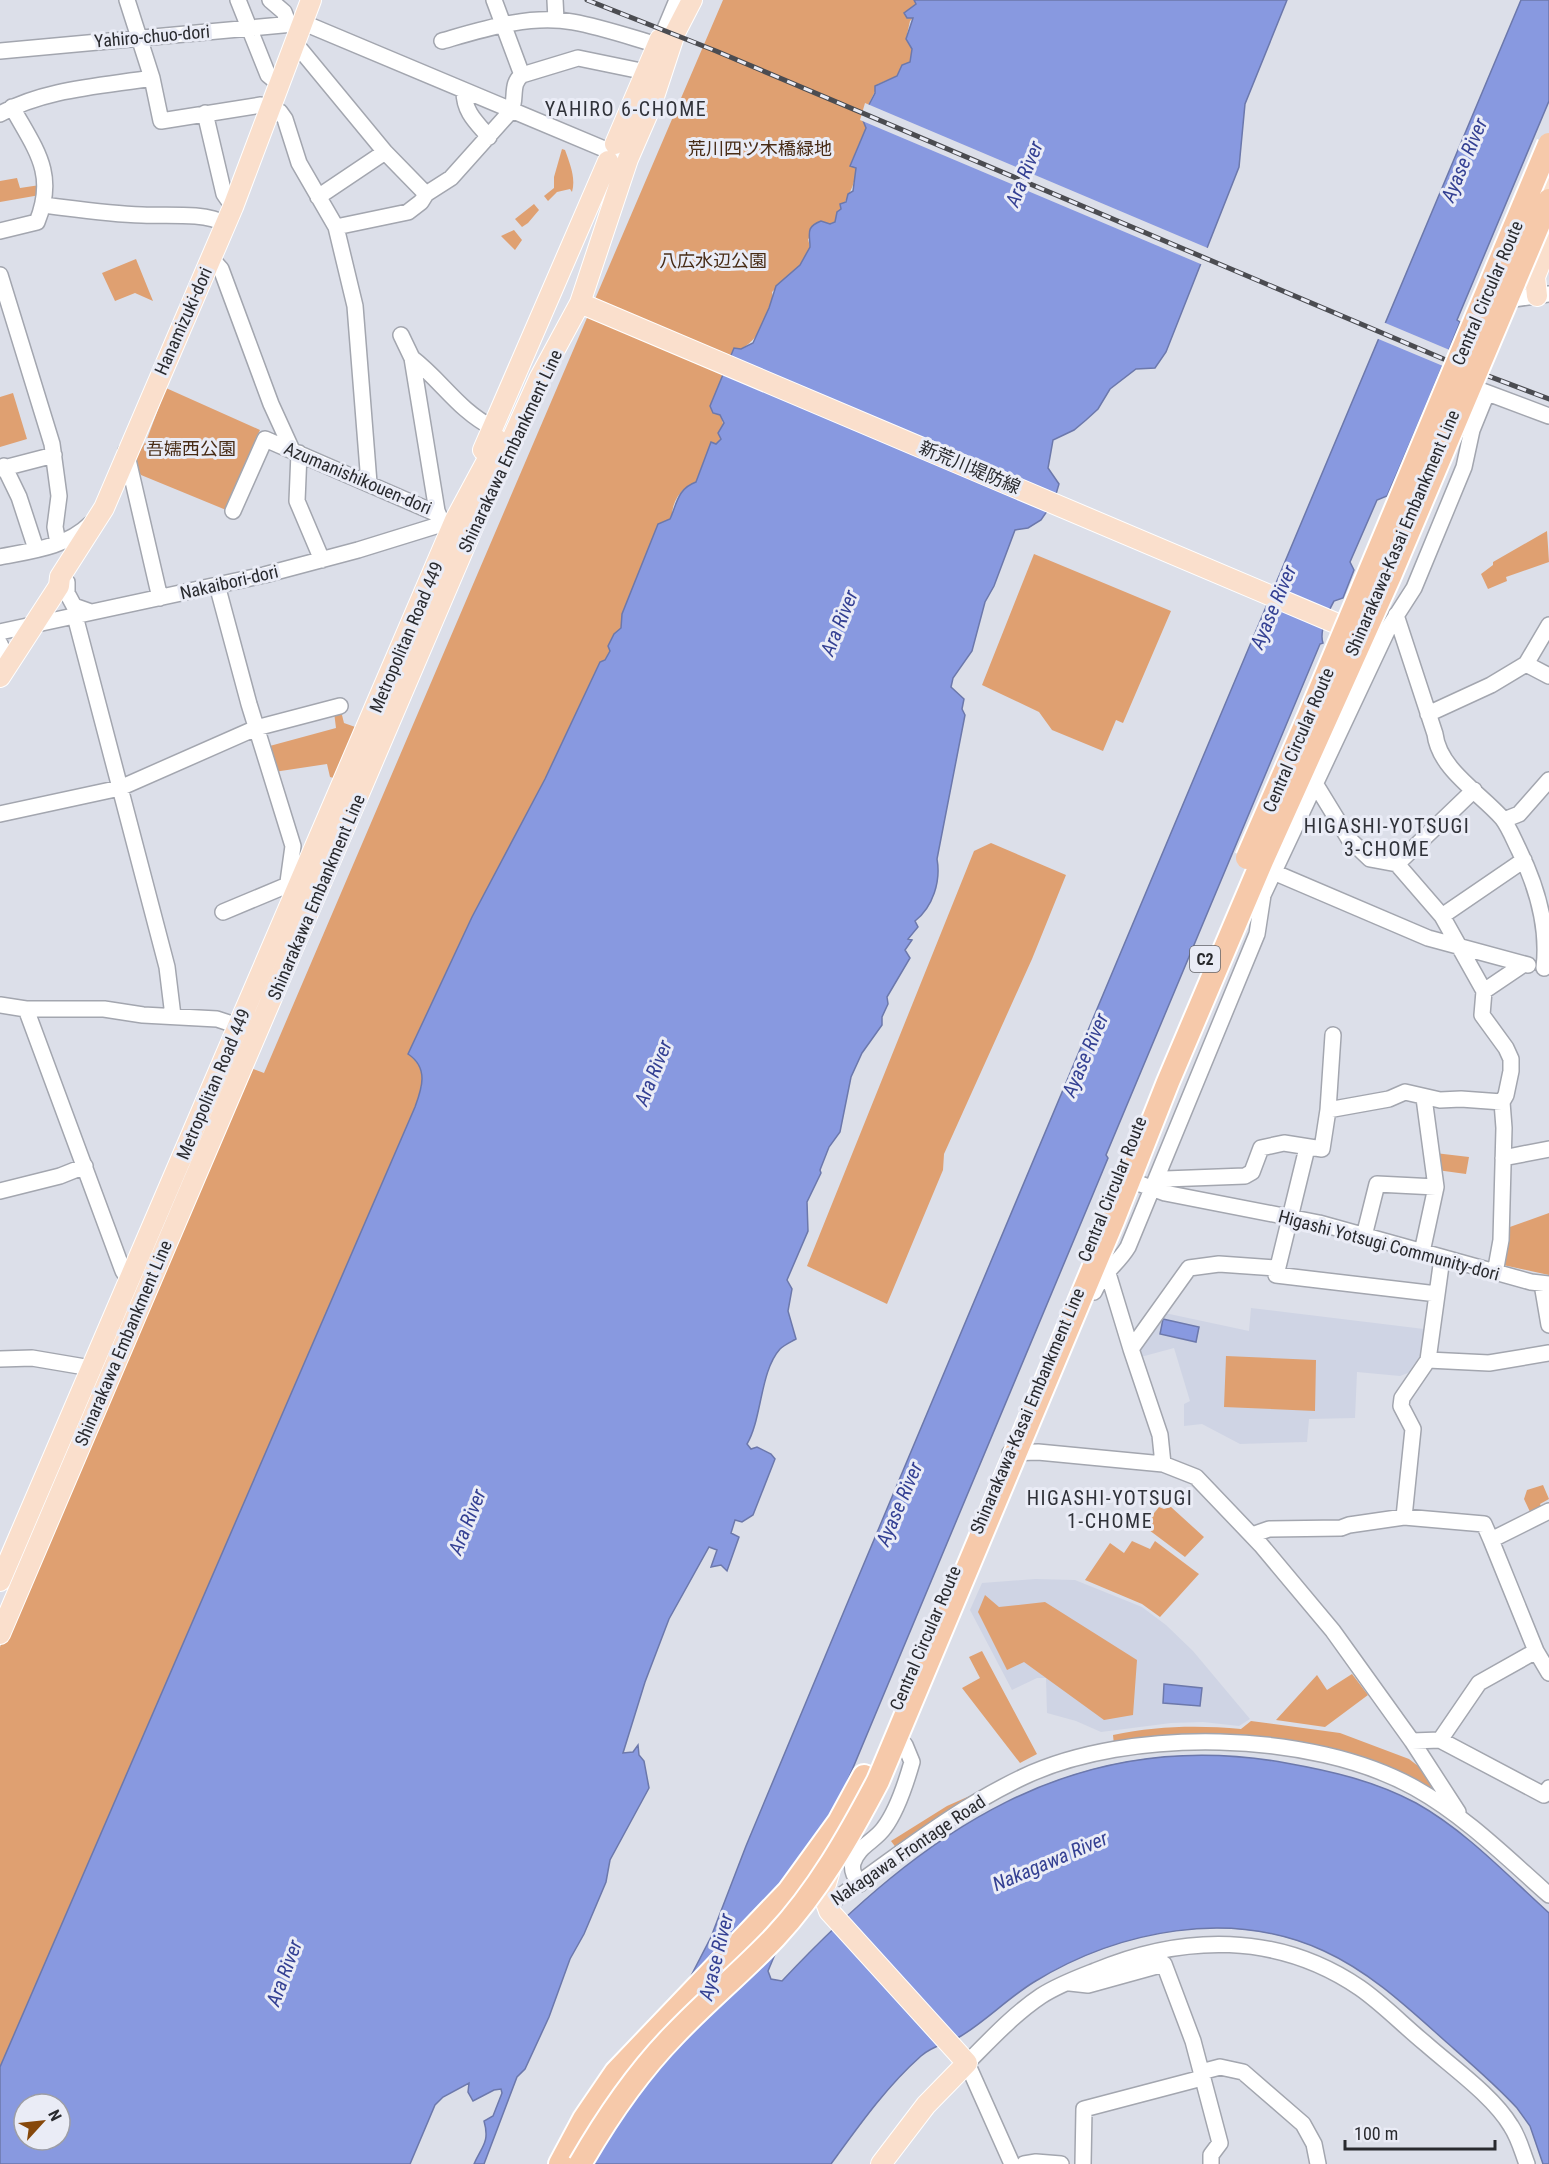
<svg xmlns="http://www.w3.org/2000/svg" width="1549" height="2164" viewBox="0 0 1549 2164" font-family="'Roboto Condensed','Noto Sans JP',sans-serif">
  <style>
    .built { fill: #cfd4e4 }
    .green { fill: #dfa071 }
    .water { fill: #8899e0; stroke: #6c78ab; stroke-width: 1.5; fill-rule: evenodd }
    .pier { fill: #dcdfe9 }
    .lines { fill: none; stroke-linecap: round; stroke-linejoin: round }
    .minor-casing { stroke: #a3a6af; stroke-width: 18 }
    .major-casing { stroke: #fff; stroke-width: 22 }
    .highway-casing { stroke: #fff; stroke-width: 26 }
    .minor { stroke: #fff; stroke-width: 15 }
    .major { stroke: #fadfcc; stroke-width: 20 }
    .highway { stroke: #f6c9aa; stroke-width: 22 }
    .rail-casing { stroke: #4b4c51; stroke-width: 5 }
    .rail { stroke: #eaecf6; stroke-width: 3; stroke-dasharray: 9; stroke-linecap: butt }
    .highway-bridge-casing { stroke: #fff; stroke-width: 26; stroke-linecap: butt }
    .highway-bridge { stroke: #f6c9aa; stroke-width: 22 }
    .labels { text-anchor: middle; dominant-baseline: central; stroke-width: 6; stroke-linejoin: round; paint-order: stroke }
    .shield { fill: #eaecf6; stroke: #63646a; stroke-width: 1.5 }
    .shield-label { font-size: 16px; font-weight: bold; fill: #292a2e }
    .street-label { font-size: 18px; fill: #292a2e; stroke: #eaecf6 }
    .park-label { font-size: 18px; fill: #472b15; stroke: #eaecf6 }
    .neighbourhood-label { font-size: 20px; letter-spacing: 1.5px; fill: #303239; stroke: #eaecf6 }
    .water-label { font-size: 20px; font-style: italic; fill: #344093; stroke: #eaecf6 }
  </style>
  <rect width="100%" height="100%" fill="#dcdfe9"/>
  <path class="built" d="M1251,1308L1424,1329L1420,1356L1408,1373L1400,1376L1357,1372L1355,1418L1309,1419L1307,1442L1240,1444L1202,1424L1184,1426V1404L1190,1401L1174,1348L1137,1358L1134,1348L1160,1312L1249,1331Z
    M1035,1579L1075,1580L1142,1607L1166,1625L1193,1651L1250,1719L1239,1726L1203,1722L1171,1723L1101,1732L1076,1721L1047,1713L1046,1678H1037L1012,1690L970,1610L982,1583Z"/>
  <path class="green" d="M723,0H914L916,4L913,18L910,21L906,39L913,49L911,63L902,65L897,76L878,84C873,99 860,113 866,128L850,165L856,168C856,189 842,204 835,222L827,224L808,239L810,247L800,265L772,292L773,298C766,318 760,339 741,349L720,415C725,425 725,436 716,444L711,442L696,482C682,487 673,500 672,514L621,628L608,646L610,651L605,660L600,662L545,779L472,917L408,1054C428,1069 423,1086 415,1107L0,2067V1647L248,1067L264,1073Z
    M562,149L565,150C570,164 576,178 572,192L570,189L557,192L548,201L544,196L554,188V177Z
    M17,178L20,188L40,185V195L0,202V181Z
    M534,204L539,210L528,223L522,227L515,219Z
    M514,230L522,240L515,250L501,236Z
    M136,259L153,301L135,293L115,301L102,273Z
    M166,388L260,430L255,440L261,444L231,512L141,475L133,463L147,439Z
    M13,393L27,439L0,447V397Z
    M1547,531L1549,562L1506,577L1507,581L1488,589L1481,574L1493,565V562Z
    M1034,554L1171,611L1123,723L1116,720L1103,751L1052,730L1039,712L982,685Z
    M341,711L344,723L358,728L337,779L330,777L327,764L274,772L266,747L336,728L334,712Z
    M991,843L1066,875L1032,959L944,1154L943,1170L887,1304L807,1266L974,851Z
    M1435,1153L1469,1157L1466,1174L1437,1170Z
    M1549,1213V1275L1503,1265L1507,1228Z
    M1226,1356L1316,1360L1315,1411L1224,1407Z
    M1543,1485L1549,1499L1540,1504L1542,1509L1531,1514L1524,1499L1527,1490Z
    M1159,1507L1164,1509L1171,1507L1204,1537L1185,1557L1149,1530L1146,1523Z
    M1132,1541L1150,1549L1155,1541L1199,1574L1160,1617L1142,1604L1085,1580L1110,1543L1124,1553Z
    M985,1595L999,1607L1045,1602L1137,1660L1133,1715L1104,1720L1024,1662L1007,1670L978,1612Z
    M982,1651L1037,1754L1020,1763L962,1688L980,1678L969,1657Z
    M1352,1674L1368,1695L1325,1727L1276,1720L1317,1675L1327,1690Z
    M1251,1721L1340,1733L1409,1759L1422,1769L1446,1799L1322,1749L1114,1745L1113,1735C1156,1726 1197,1725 1241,1729Z
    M983,1790L897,1849L891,1841L947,1806Z"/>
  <path class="water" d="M914,0H1287L1245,104L1239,167L1166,352L1155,368L1136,369L1110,389L1098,409L1086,420L1074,430L1053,440L1048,468L1059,484L1054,501L1041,520L1028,528L1015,530L994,586L985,602L972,651L953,678L951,687L964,699L962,709L965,715L937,859C941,881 933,907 915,921L918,927L908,939L912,940L905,950L910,958L887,997L888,1004L882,1017V1025L862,1053L851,1077L840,1132L829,1147L820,1170L821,1173L807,1202L808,1231L787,1280L792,1289L788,1311L796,1339C791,1342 784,1345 780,1349C760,1371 762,1419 747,1444L751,1449L757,1447L771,1454L775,1459L753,1515L742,1522L735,1520L731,1533L739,1537L727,1571L721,1565L711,1567L717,1550L709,1547L669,1619L645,1682L623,1753L633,1752L638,1745L639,1755L644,1761L649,1788L610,1860L606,1882L584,1934L570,1959L549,2017L525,2069L517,2077L484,2164H474C482,2146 490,2142 484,2121L493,2116L502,2093L501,2089L494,2090L473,2101L468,2092L469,2083L443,2097L435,2105L410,2164H0V2067L415,1107C422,1088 429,1068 408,1054L472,917L545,779L600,662L605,660L610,651L608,646L614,634L621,628L622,614L658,524L670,519C677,504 677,489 696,482L711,442L716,444L721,439L718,433L724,423L720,415L713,413L710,406L734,348L741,349L753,343L769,308L776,286L800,265L810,247C810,234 805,227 821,221L830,224L835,222L837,212L841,209L840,204L846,202L848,194L853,191L856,168L850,166L866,128L862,118L875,93V86L897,76L902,65L910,62L912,49L906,39L913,18H907L904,13L916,4ZM24,2104H60V2140H24Z
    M1521,0H1549V101L1457,320L1460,322C1437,380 1412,439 1387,496L1377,500L1350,562L1354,570L1343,598L1334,601C1328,611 1319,632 1323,643L1320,644L1106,1155L1108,1158L1091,1199L768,1971L771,1979L782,1981C921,1833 1074,1724 1286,1763C1331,1771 1375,1781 1416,1803C1466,1831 1507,1875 1549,1913V2164H1543L1530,2126L1517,2108C1495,2084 1469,2062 1444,2040C1407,2007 1370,1972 1324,1951C1231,1908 1119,1930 1034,1982C1008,1998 986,2021 961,2036C947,2044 933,2045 921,2056C886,2087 858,2127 831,2164H594L711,1937L746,1846L847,1604Z
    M1163,1319L1199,1327L1196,1342L1160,1334Z
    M1164,1684L1202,1688L1200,1706L1163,1703Z"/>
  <path class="pier" d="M865,103L1210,249L1203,265L860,120Z
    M1383,322L1452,351L1443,366L1376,338Z"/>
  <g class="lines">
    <defs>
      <path id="minor" d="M127,0L152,78L161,121L261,105L280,112L285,119L299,163L336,227L355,306L369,483
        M238,0L268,75L279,84
        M270,0L284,12L289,25
        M555,0L556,20
        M662,36L677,0
        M442,41C484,29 530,14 573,22C601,27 630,37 658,45
        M295,43L385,152L426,194
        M0,51L304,23L628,159
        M522,75L578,58L646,72
        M464,91C464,112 476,122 489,137
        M205,113L224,194L233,207
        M0,114C44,89 102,86 152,78
        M318,197L385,152
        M43,205C76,209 109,214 142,215C164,216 206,212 225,224
        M336,227L408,212L421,202L426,194L451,178L511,111C517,98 510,84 522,75L494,0
        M0,231L37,222C57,173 35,149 12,107
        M211,258L221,269L271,404L292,450
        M0,275L52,444L59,496L55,527L58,543
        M1500,301L1549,294
        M401,335L412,358L437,511
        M412,358C442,381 458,410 493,428
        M1477,389L1549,416
        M126,451L160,598
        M299,453L297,501L322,560
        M4,466L19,497L36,549
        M0,469L54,455
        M233,511L265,439L433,512L437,511L443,525
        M0,557C30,551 67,547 90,524
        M67,582V593L74,606L91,612
        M217,585L249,704L293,846L288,882L298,887
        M1396,615L1435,734C1439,769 1480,793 1502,818C1509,827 1514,840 1519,850C1537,887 1549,927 1544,968
        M75,616L167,967L173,1016
        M0,632L264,575L358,550L455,520
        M0,644L5,656L3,672
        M1526,664L1549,676
        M1428,714L1491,685L1526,664L1549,625
        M1316,785L1349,839L1370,859L1397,864L1442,916L1484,991L1524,964
        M0,814L120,788L256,728L340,706
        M1504,820L1519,814L1549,780
        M1397,864L1474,790
        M1264,868L1428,938L1528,965
        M223,912L290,884
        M1442,916L1524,860
        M1484,991L1482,1015L1506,1048L1511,1059V1071L1506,1095L1502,1102L1504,1128L1501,1240L1495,1273
        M0,1005L26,1009H104L143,1015L217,1019L238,1026
        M26,1009L123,1271L129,1280
        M1328,1110L1389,1099L1405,1092L1440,1100L1461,1099L1502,1102
        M1307,1148L1276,1275L1437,1294
        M1503,1158L1549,1149
        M1158,1176L1165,1179L1245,1176L1252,1172L1261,1148L1284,1143L1322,1149L1328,1110L1333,1035
        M1124,1178L1165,1193L1319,1223L1531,1282L1549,1284
        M0,1191L60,1176L85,1166
        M1364,1236L1377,1184L1436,1187
        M1422,1252L1436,1187L1424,1098
        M1107,1270L1131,1349
        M1542,1284L1549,1325
        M1094,1292C1102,1273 1118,1264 1128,1247L1257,934L1263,895L1389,627L1414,588L1464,467L1472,430L1487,393
        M0,1359L32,1358L91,1368
        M1428,1360L1489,1363L1549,1353
        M1010,1453L1038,1452L1163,1464L1196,1477L1261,1545L1333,1631L1412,1741L1458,1812
        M1163,1464L1160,1435L1131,1349L1189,1268L1219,1264L1277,1268
        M1404,1517L1413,1429L1401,1406L1402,1398L1428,1360L1442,1258
        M1252,1535L1269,1529L1341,1528L1349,1525L1404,1517L1484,1524L1491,1540L1549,1511
        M1491,1540L1536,1651L1549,1673
        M1440,1740L1479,1683L1536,1651
        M1412,1741L1440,1740L1544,1795L1549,1788
        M860,1884C855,1877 851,1871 853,1863C858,1846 875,1841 884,1828C897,1811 906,1783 912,1762L905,1745
        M826,1906C890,1862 951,1811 1023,1777C1129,1727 1311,1730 1415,1788C1465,1816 1506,1857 1549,1895
        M1070,1983L1088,1985L1164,1964L1193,2041L1220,2143L1211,2155V2164
        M1201,2072L1220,2067L1243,2072L1303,2124L1314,2144L1318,2164
        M1012,2164L967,2063C990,2040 1014,2014 1041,1996C1058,1985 1077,1978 1095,1971C1183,1934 1278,1932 1360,1988C1383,2004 1404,2026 1426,2044C1452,2067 1493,2096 1511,2126C1519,2138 1522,2151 1527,2164
        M1024,2164L1036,2162L1061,2164
        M1083,2164L1084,2109L1202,2078"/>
      <path id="major" d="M615,144L660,39
        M1535,215L1549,179
        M1537,296L1535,277L1549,241
        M580,303L1359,633
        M483,450L608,161
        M0,677L59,586L60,577L104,508L233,207L311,0
        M0,1581L455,520L498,440
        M0,1634L482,506L539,379L580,303L628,159L651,106L675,33L692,0
        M830,1870L823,1894L829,1911L967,2063L926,2105L881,2164"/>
      <path id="highway" d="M560,2164L584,2119L616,2072L789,1891L839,1822L864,1776"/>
    </defs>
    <use href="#minor" class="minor-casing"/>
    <use href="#major" class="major-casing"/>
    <use href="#highway" class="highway-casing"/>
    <use href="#minor" class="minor"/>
    <use href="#major" class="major"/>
    <use href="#highway" class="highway"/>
    <defs>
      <path id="rail" d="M587,0L716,51L1446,360L1549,399"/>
    </defs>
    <use href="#rail" class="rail-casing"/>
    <use href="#rail" class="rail"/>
    <defs>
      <path id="highway-bridge" d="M1247,858L1309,716L1549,144
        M580,2164C607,2117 636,2074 674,2035C706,2001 743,1971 775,1937C818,1891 849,1836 878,1781L1113,1221L1168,1082L1262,861L1390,576L1549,200"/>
    </defs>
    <use href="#highway-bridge" class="highway-bridge-casing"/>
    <use href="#highway-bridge" class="highway-bridge"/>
  </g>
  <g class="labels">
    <rect class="shield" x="1190" y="946" width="30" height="26" rx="4.5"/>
    <g class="shield-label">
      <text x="1205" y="959">C2</text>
    </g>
    <g class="street-label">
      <text transform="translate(152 36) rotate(-5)">Yahiro-chuo-dori</text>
      <text transform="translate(1487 293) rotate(-67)">Central Circular Route</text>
      <text transform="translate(183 321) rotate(-66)">Hanamizuki-dori</text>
      <text transform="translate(510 451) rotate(-65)">Shinarakawa Embankment Line</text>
      <text transform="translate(970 467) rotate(23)">新荒川堤防線</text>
      <text transform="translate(358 478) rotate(23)">Azumanishikouen-dori</text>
      <text transform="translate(1402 533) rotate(-67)">Shinarakawa-Kasai Embankment Line</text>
      <text transform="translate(229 582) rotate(-13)">Nakaibori-dori</text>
      <text transform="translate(406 637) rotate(-67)">Metropolitan Road 449</text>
      <text transform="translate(1298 740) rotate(-67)">Central Circular Route</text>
      <text transform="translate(316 897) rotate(-67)">Shinarakawa Embankment Line</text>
      <text transform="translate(213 1084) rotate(-67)">Metropolitan Road 449</text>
      <text transform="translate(1112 1189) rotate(-68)">Central Circular Route</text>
      <text transform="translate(1389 1245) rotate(15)">Higashi Yotsugi Community-dori</text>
      <text transform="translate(123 1343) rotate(-67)">Shinarakawa Embankment Line</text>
      <text transform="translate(1027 1411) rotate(-67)">Shinarakawa-Kasai Embankment Line</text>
      <text transform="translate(925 1638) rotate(-67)">Central Circular Route</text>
      <text transform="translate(908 1850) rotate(-34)">Nakagawa Frontage Road</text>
    </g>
    <g class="park-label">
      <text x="760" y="148">荒川四ツ木橋緑地</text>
      <text x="713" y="260">八広水辺公園</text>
      <text x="191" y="448">吾嬬西公園</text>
    </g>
    <g class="neighbourhood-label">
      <text x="626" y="109">YAHIRO 6-CHOME</text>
      <text x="1387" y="826">HIGASHI-YOTSUGI<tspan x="1387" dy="23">3-CHOME</tspan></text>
      <text x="1110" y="1498">HIGASHI-YOTSUGI<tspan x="1110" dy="23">1-CHOME</tspan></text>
    </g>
    <g class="water-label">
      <text transform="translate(1464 160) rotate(-67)">Ayase River</text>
      <text transform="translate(1024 174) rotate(-68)">Ara River</text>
      <text transform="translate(1273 607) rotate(-67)">Ayase River</text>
      <text transform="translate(839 623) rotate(-68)">Ara River</text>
      <text transform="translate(1085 1055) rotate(-67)">Ayase River</text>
      <text transform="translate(653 1073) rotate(-68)">Ara River</text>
      <text transform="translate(899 1504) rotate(-67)">Ayase River</text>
      <text transform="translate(467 1522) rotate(-68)">Ara River</text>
      <text transform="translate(1050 1861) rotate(-23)">Nakagawa River</text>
      <text transform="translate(716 1957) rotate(-76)">Ayase River</text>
      <text transform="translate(284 1973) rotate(-70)">Ara River</text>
    </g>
  </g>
  <g transform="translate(42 2122) rotate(63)"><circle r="28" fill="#eaecf6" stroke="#9d9ea6" stroke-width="1.5"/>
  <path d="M0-4.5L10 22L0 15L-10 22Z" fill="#86480b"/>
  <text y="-9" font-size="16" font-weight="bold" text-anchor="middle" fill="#292a2e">N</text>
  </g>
  <path d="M1345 2140v9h150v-9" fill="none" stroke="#292a2e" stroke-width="3"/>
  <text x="1354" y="2140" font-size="18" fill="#292a2e" stroke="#eaecf6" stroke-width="4.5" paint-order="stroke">100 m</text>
</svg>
